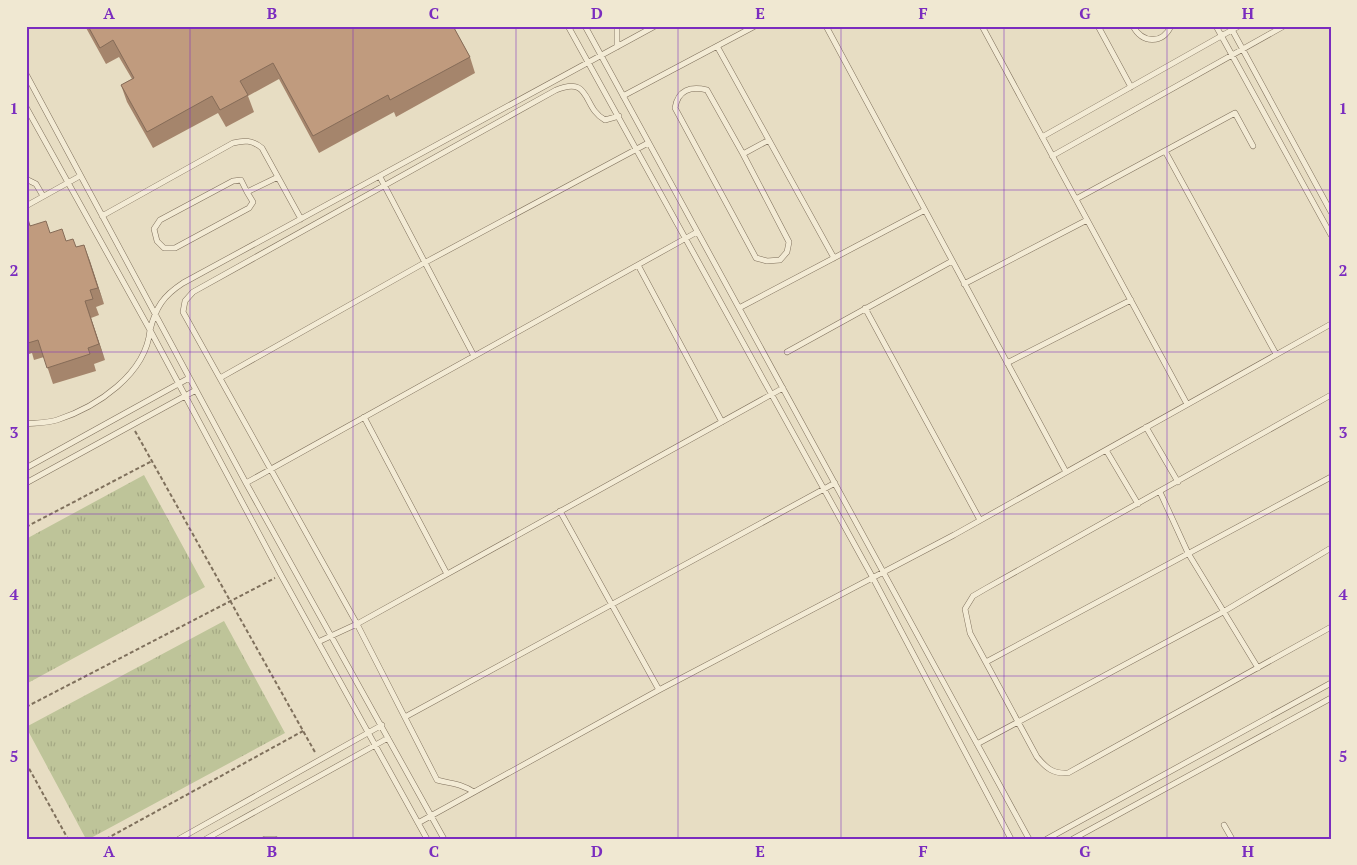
<svg xmlns="http://www.w3.org/2000/svg" width="1357" height="865" viewBox="0 0 1357 865" font-family="'PT Serif',serif">
  <style>
    .grass { fill: url(#grass-tufts) }
    .lines { fill: none; stroke-linecap: round; stroke-linejoin: round }
    .service-casing { stroke: #7f705c; stroke-width: 6 }
    .path { stroke: #7f705c; stroke-width: 2; stroke-dasharray: 4 2.5; stroke-linecap: butt }
    .service { stroke: #f3ebd5; stroke-width: 5 }
    .wall { fill: #a5856c }
    .shaded-wall { fill: #866c58 }
    .building { fill: #c09b7e; stroke: #866c58 }
    .grid { fill: none; stroke: #7b2cbf; stroke-width: 1; stroke-opacity: 0.55 }
    .neatline { fill: none; stroke: #7b2cbf; stroke-width: 2 }
    .grid-label { font-size: 16px; text-anchor: middle; font-weight: bold; fill: #7b2cbf }
  </style>
  <defs>
    <pattern id="grass-tufts" width="24" height="20" patternUnits="userSpaceOnUse" patternTransform="scale(1.25)"><rect width="24" height="20" fill="#bec499"/><path d="M3 7l-1-3M5 7V3M7 7l1-3M15 17l-1-3M17 17v-4M19 17l1-3" fill="none" stroke="#a4a883"/></pattern>
  </defs>
  <rect width="100%" height="100%" fill="#e7ddc3"/>
  <path class="grass" d="M144,475L205,587L26,684V539Z
    M224,621L285,733L89,839H86L26,727Z"/>
  <g class="lines">
    <defs>
      <path id="service" d="M568,26L873,578L1011,839
        M585,26L1029,839
        M826,26L1066,472
        M982,26L1187,404
        M1098,26L1131,87
        M1133,26C1142,43 1162,45 1171,26
        M1216,26L1331,235
        M1230,26L1331,212
        M717,46L834,258
        M617,47V26
        M26,74L246,483L444,839
        M623,96L755,26
        M26,107L150,330C146,374 97,407 57,420C48,423 36,423 26,424
        M1042,137L1239,26
        M1165,151L1276,354
        M743,154L707,90C690,86 678,90 675,108L756,258L767,261L780,260L787,252L789,242L743,154L769,140
        M1052,156L1284,26
        M380,177L474,356
        M26,179L36,184L43,196
        M247,192L253,202L249,208L175,248H164L157,241L154,229L160,220L233,181L241,180L247,192L278,177
        M1076,199L1235,113L1253,146
        M26,206L80,176
        M102,216L233,143C245,140 252,140 262,148L301,219
        M638,265L722,422
        M964,284L1087,220
        M739,308L925,210
        M865,308L980,520
        M787,352L952,261
        M1007,363L1131,300
        M220,378L424,263L648,143
        M1331,395L985,589L973,596L965,609L970,633L1037,757C1046,768 1053,774 1068,773L1331,627
        M364,417L447,574
        M1146,427L1178,482
        M1106,450L1138,504
        M26,468L189,378
        M26,483L196,390
        M246,483L697,232
        M1160,492L1188,553L1258,668
        M560,511L659,690
        M318,642L357,624L783,388
        M986,662L1331,477
        M405,717L835,483
        M977,744L1223,612L1331,548
        M474,792C460,783 452,784 437,780L357,624L183,312L185,301L193,292L556,90C592,75 582,108 605,120L619,116
        M418,823L659,690L954,535L1331,324
        M1224,825L1232,839
        M179,839L382,725
        M206,839L388,738
        M265,839H275
        M427,839L281,575L150,330C156,307 163,296 183,283L655,26
        M1047,839L1331,683
        M1073,839L1331,698"/>
    </defs>
    <use href="#service" class="service-casing"/>
    <path class="path" d="M135,431L316,754
      M26,527L152,461
      M26,707L275,578
      M26,763L68,839
      M106,839L303,731"/>
    <use href="#service" class="service"/>
  </g>
  <path class="wall" d="M85,26H453L470,57L475,73L396,117L394,112L319,153L279,79L248,96L254,112L226,127L218,113L153,148L127,102L121,85L132,79L119,57L106,64Z
    M26,220L31,226L51,233L66,241L76,247L84,245L104,304L96,307L99,315L91,318L105,360L94,364L96,371L53,384L44,357L34,360L32,353L26,355Z"/>
  <path class="shaded-wall" d="M84,245L90,261L104,304L98,288Z
    M85,301L91,318L105,360L99,344Z"/>
  <path class="building" d="M88,26H453L470,57L390,100L388,95L313,136L273,63L240,81L248,95L220,110L212,96L147,132L121,85L134,78L113,40L100,48Z
    M28,219L30,226L46,221L50,233L62,229L66,241L73,239L76,247L84,245L98,288L90,290L93,299L85,301L99,344L88,348L90,354L47,368L38,340L28,343L26,336V220Z"/>
  <path class="grid" d="M190,26V839M353,26V839M516,26V839M678,26V839M841,26V839M1004,26V839M1167,26V839M26,190H1331M26,352H1331M26,514H1331M26,676H1331"/>
  <rect width="1357" height="865" fill="none" stroke="#f0e8d2" stroke-width="55"/>
  <rect x="28" y="28" width="1302" height="810" class="neatline"/>
  <g class="grid-label">
    <text x="109" y="19">A</text>
    <text x="272" y="19">B</text>
    <text x="434" y="19">C</text>
    <text x="597" y="19">D</text>
    <text x="760" y="19">E</text>
    <text x="923" y="19">F</text>
    <text x="1085" y="19">G</text>
    <text x="1248" y="19">H</text>
    <text x="14" y="114">1</text>
    <text x="1343" y="114">1</text>
    <text x="14" y="276">2</text>
    <text x="1343" y="276">2</text>
    <text x="14" y="438">3</text>
    <text x="1343" y="438">3</text>
    <text x="14" y="600">4</text>
    <text x="1343" y="600">4</text>
    <text x="14" y="762">5</text>
    <text x="1343" y="762">5</text>
    <text x="109" y="857">A</text>
    <text x="272" y="857">B</text>
    <text x="434" y="857">C</text>
    <text x="597" y="857">D</text>
    <text x="760" y="857">E</text>
    <text x="923" y="857">F</text>
    <text x="1085" y="857">G</text>
    <text x="1248" y="857">H</text>
  </g>
</svg>
